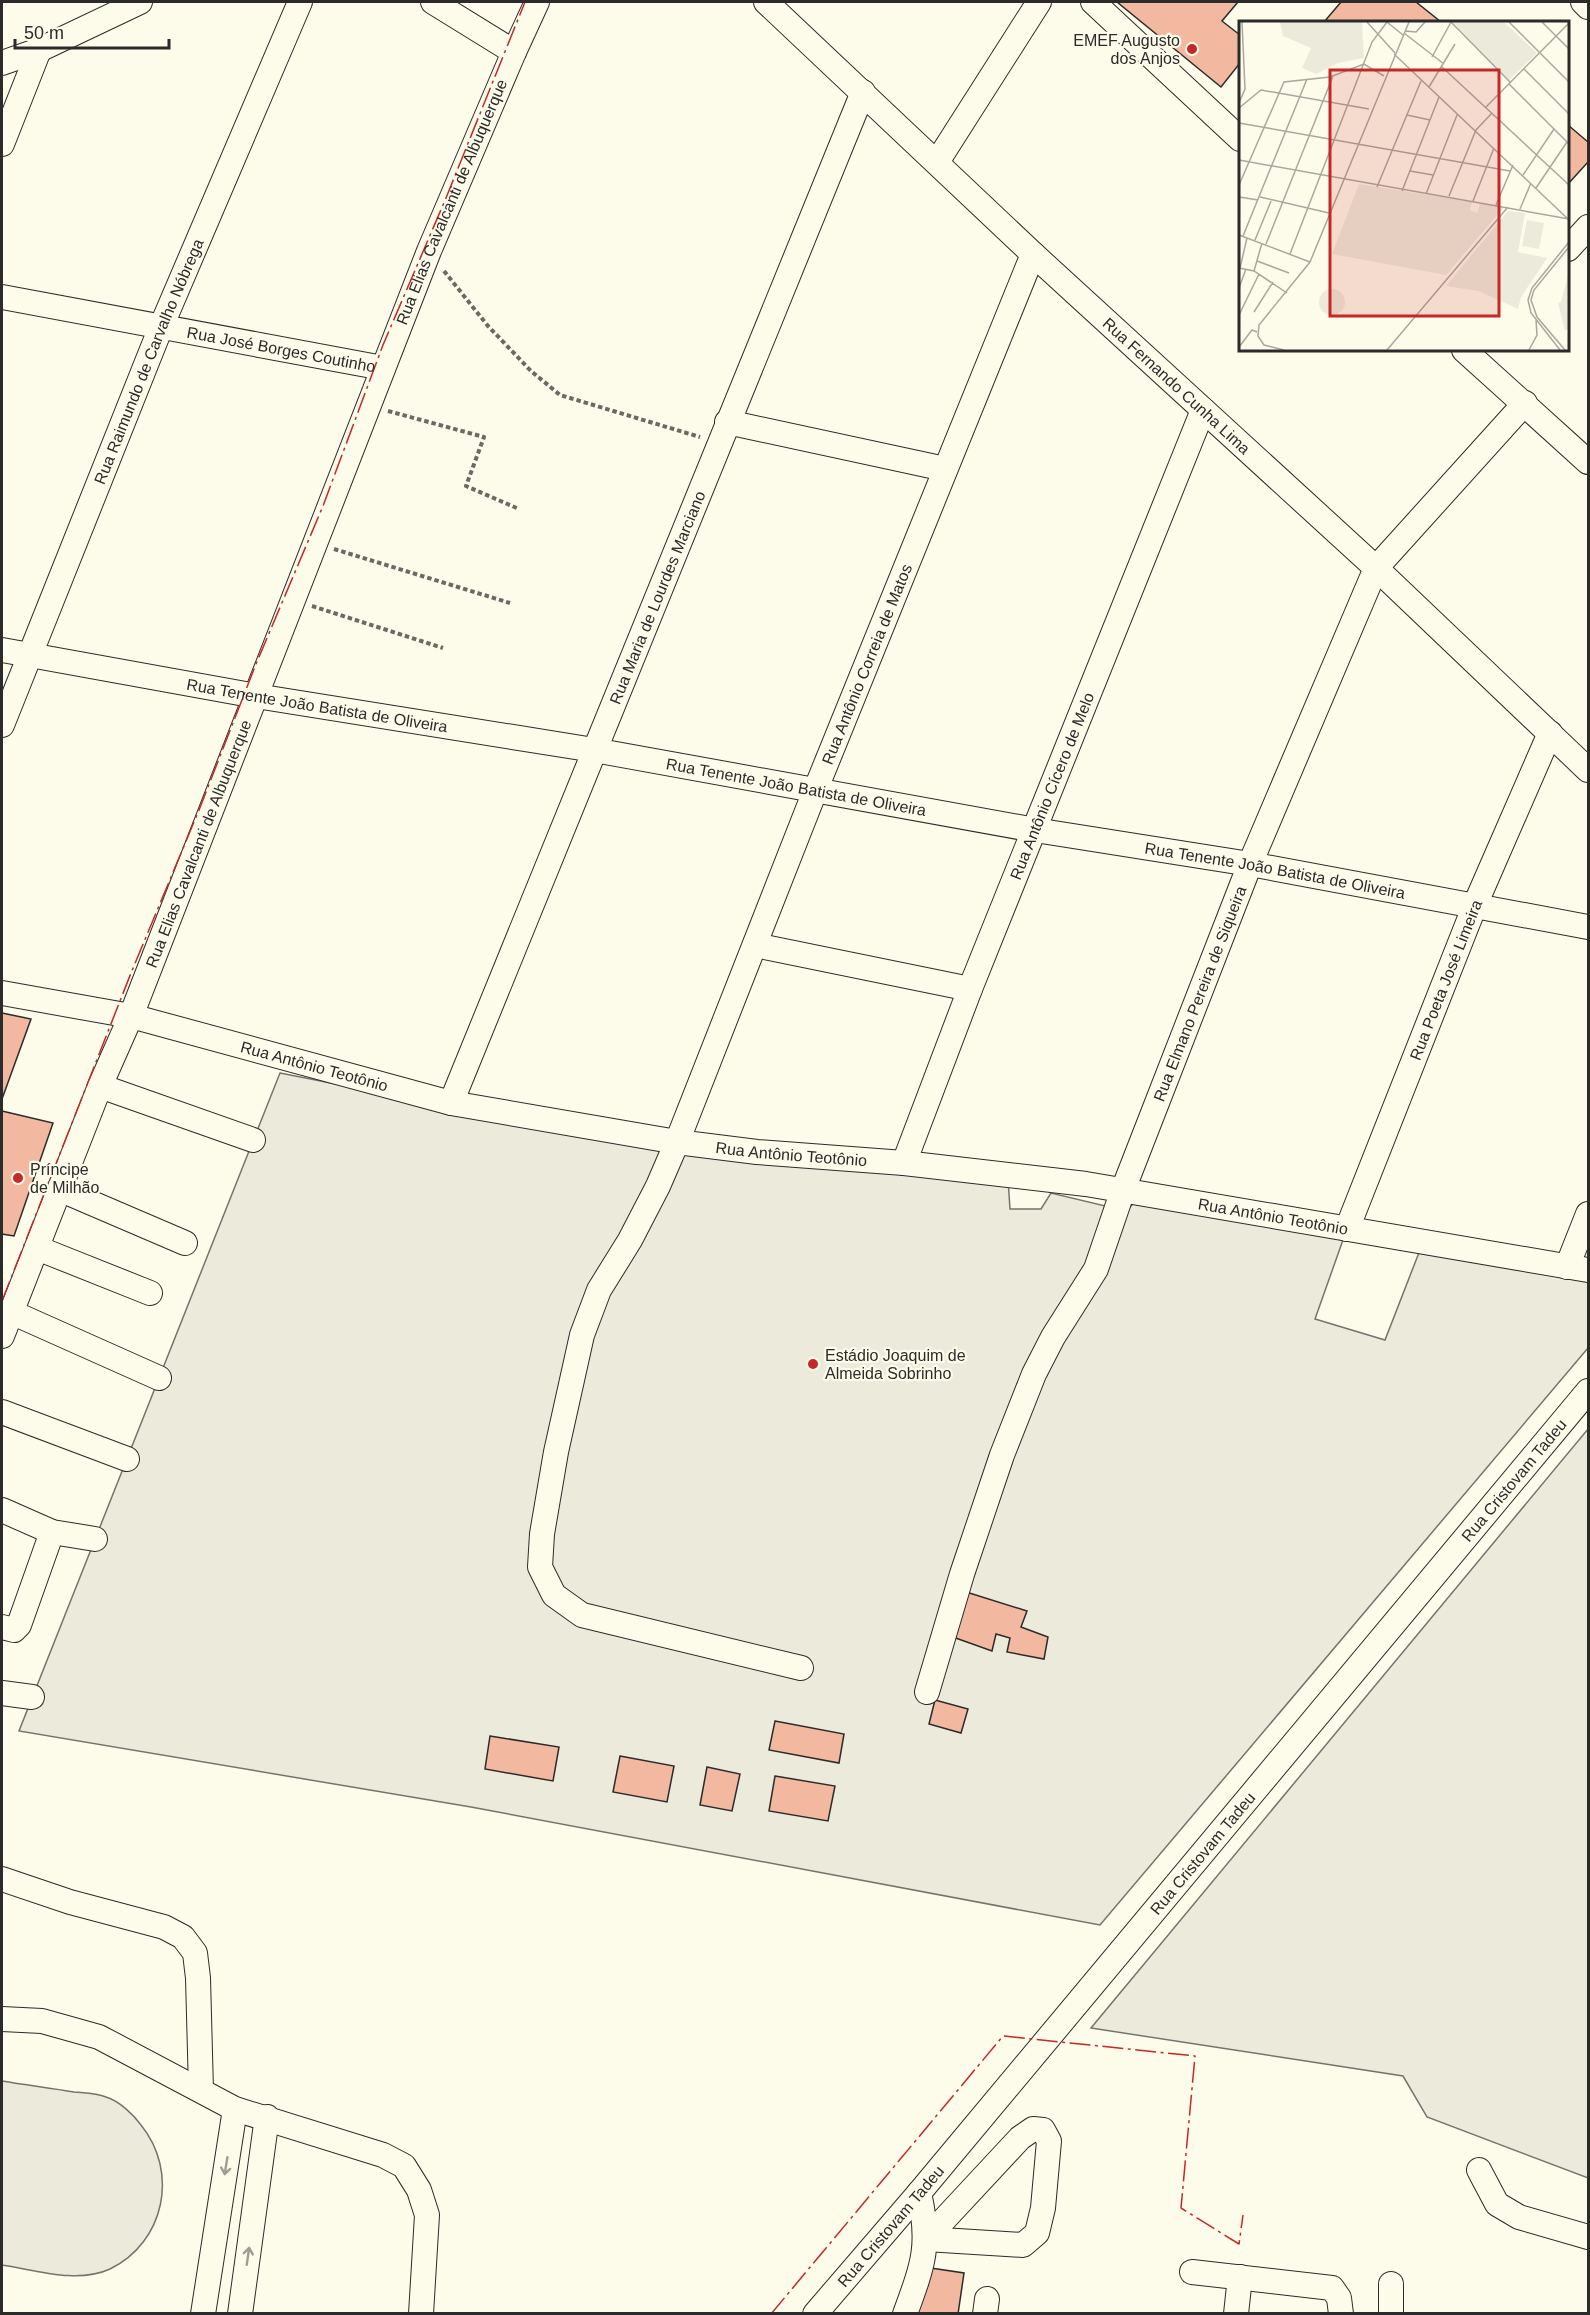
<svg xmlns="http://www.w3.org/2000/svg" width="1590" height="2315" viewBox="0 0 1590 2315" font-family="Arial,sans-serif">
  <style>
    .green { fill: #ecebdb; stroke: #74746e; stroke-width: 1.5 }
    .building { fill: #f2b8a0; stroke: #2b2b2b; stroke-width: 1.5 }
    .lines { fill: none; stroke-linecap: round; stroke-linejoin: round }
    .minor-casing { stroke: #2b2b2b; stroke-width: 26 }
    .path { stroke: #6a6964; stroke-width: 4; stroke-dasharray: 4.5 3; stroke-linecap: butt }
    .minor { stroke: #fdfbea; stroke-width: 24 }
    .power { stroke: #c62828; stroke-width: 1.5; stroke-dasharray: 21 4.5 3 4.5; stroke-linecap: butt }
    .oneway { stroke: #9e9d94 }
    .poi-dot { fill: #c62828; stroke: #fdfbea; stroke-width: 2 }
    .labels { text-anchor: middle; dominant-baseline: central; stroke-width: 4.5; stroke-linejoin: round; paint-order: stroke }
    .poi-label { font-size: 16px; fill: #2b2b2b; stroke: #fdfbea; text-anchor: start }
    .street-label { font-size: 16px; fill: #2b2b2b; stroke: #fdfbea }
    .inset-road { fill: none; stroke: #a9a89e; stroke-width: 1.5 }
    .view { fill: #c62828; fill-opacity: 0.15; stroke: #c62828; stroke-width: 3 }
    .inset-edge { fill: none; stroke: #2b2b2b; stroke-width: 3 }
  </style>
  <rect width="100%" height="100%" fill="#fdfbea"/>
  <path class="green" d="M280,1073L611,1138L1008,1179L1010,1209H1041L1051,1193L1126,1211L1139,1198L1344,1237L1315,1319L1385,1340L1420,1250L1588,1278V1348L1100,1925L471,1807L19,1731Z
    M1588,1429V2178L1427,2117L1403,2076L1091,2028Z
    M2,2081C26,2085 50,2088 74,2092C84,2093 96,2093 106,2097C119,2101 133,2114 141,2125C179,2172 165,2242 110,2269C77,2284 36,2270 2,2265Z"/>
  <path class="building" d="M1117,2H1238L1222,21L1240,35V63L1221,87Z
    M1341,2H1416L1441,22H1324Z
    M1568,125L1588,142V162L1568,184Z
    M2,1013L31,1019L2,1099Z
    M2,1111L53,1123L14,1236L2,1234Z
    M963,1591L1027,1611L1021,1627L1048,1637L1044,1659L1007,1652L1010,1638L996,1634L992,1651L950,1636Z
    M935,1700L968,1709L961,1733L929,1724Z
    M775,1721L844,1734L839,1763L769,1750Z
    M490,1736L559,1747L553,1781L485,1769Z
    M620,1756L674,1766L667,1802L613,1792Z
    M707,1767L740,1774L732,1811L700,1805Z
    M775,1776L835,1786L828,1821L769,1811Z
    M924,2267L964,2273L958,2314H916Z"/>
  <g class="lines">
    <defs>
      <g id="minor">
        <path d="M433,2L514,52"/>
        <path id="s1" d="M766,2L1033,254L1376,568L1588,770"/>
        <path d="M1093,2L1240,139"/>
        <path d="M1583,2L1588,7"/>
        <path d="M2,63L39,50L140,2"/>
        <path d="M2,144L39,50"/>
        <path d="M937,162L1039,2"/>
        <path d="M1568,249L1588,227"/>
        <path id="s2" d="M2,297L383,368"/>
        <path d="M1464,350L1588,462"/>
        <path d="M727,422L945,469"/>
        <path id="s3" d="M2,650L256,696L594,750L1035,830L1250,864L1588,927"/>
        <path id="s4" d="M2,725L161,327L300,2"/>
        <path d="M755,945L970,989"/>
        <path id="s5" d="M2,993L131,1016L451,1103L677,1142L757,1152L904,1163L1086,1184L1588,1270"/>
        <path d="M100,1086L253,1140"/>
        <path id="s6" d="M451,1103L863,92"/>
        <path id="s7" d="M904,1163L970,989L1203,410"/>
        <path d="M59,1189L185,1243"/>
        <path id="s8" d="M1347,1229L1475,905L1550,733"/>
        <path d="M37,1248L150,1293"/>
        <path d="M1567,1267L1588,1214"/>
        <path d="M11,1312L159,1378"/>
        <path id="s9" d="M2,1336L100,1086L131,1016L429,251L514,52L537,2"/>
        <path d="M2,1412L127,1459"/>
        <path d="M2,1510L52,1532L95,1539"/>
        <path d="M2,1627L14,1630L19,1625L52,1532"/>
        <path id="s10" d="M801,1668L582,1615L554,1595L540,1567L542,1534L556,1452L582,1335L599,1290L630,1240L658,1186L677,1142L815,791L1033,254"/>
        <path id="s11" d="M927,1692L962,1574L1002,1455L1034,1374L1053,1337L1096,1269L1123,1190L1250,864L1376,568L1525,403"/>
        <path d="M2,1693L32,1697"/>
        <path d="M2,1879L70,1902L164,1927L183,1937L195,1953L198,1978L201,2090"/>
        <path d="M2,2019L42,2021L99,2037L235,2109L383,2155L404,2166L419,2190L427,2215L421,2314"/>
        <path d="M1033,2129L1043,2130L1049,2141L1043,2208L1037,2233L1023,2245L926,2239L1020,2138Z"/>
        <path d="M1479,2170L1497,2204L1519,2217L1588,2237"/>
        <path d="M1192,2272L1332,2288L1339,2298L1341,2314"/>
        <path d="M1391,2284V2314"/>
        <path d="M203,2314L235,2109"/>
        <path d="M240,2314L267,2117"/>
        <path id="s12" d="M815,2314L919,2193L1588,1391"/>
        <path d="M905,2314C923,2265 931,2245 919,2193"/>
        <path d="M985,2314L987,2299"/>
        <path d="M1236,2314L1240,2277"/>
      </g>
    </defs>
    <use href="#minor" class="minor-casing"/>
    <path class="path" d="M444,271L488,326L531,371L560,395L700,437
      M388,411L484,437L466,486L519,509
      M334,549L510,603
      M312,606L443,648"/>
    <use href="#minor" class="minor"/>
    <path class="power" d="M2,1301L131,973L199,810L256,664L323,506L383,345L446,198L525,2
      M771,2314L1003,2036L1195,2056L1181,2208L1239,2244L1243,2215"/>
  </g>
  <defs><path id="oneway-shaft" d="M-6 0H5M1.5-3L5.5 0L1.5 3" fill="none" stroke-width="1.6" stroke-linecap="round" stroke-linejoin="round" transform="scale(1.5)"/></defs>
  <g class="oneway">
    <use href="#oneway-shaft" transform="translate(226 2166) rotate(99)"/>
    <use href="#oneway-shaft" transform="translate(248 2256) rotate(-82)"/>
  </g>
  <g class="poi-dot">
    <circle cx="1192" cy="49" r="6"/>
    <circle cx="18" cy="1178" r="6"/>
    <circle cx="813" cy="1364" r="6"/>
  </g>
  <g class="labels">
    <g class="poi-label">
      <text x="1180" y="40" text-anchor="end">EMEF Augusto<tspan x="1180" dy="18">dos Anjos</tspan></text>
      <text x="30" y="1169">Príncipe<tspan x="30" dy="18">de Milhão</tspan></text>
      <text x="825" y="1355">Estádio Joaquim de<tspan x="825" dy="18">Almeida Sobrinho</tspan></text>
    </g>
    <g class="street-label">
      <text stroke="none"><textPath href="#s9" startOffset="1220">Rua Elias Cavalcanti de Albuquerque</textPath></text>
      <text stroke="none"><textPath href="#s2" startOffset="284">Rua José Borges Coutinho</textPath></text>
      <text stroke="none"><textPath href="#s4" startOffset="392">Rua Raimundo de Carvalho Nóbrega</textPath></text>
      <text stroke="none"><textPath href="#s1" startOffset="562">Rua Fernando Cunha Lima</textPath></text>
      <text stroke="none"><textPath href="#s6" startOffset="546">Rua Maria de Lourdes Marciano</textPath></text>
      <text stroke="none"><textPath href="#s10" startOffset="1257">Rua Antônio Correia de Matos</textPath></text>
      <text stroke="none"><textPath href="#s3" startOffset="320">Rua Tenente João Batista de Oliveira</textPath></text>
      <text stroke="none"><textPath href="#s7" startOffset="405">Rua Antônio Cícero de Melo</textPath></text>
      <text stroke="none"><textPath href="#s3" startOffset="806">Rua Tenente João Batista de Oliveira</textPath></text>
      <text stroke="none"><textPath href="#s9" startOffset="530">Rua Elias Cavalcanti de Albuquerque</textPath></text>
      <text stroke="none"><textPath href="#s3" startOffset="1292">Rua Tenente João Batista de Oliveira</textPath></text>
      <text stroke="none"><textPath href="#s8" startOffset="268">Rua Poeta José Limeira</textPath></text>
      <text stroke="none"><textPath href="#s11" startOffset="752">Rua Elmano Pereira de Siqueira</textPath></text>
      <text stroke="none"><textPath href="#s5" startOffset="321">Rua Antônio Teotônio</textPath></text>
      <text stroke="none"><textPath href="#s5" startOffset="807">Rua Antônio Teotônio</textPath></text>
      <text stroke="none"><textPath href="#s5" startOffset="1293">Rua Antônio Teotônio</textPath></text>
      <text stroke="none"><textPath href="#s12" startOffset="1088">Rua Cristovam Tadeu</textPath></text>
      <text stroke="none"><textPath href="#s12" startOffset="602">Rua Cristovam Tadeu</textPath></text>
      <text stroke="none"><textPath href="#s12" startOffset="116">Rua Cristovam Tadeu</textPath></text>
    </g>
  </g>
  <g transform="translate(1239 21)">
    <rect width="330" height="330" fill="#fdfbea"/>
    <path d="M120,163L233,181L231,189L238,192L241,182L265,186L207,254L93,233ZM269,190L286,192L279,231L308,237L282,276L279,288L240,270L207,265ZM288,199L305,202L300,228L283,225ZM330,251V307L326,310L319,282L322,281ZM80 281a13 13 0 1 1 26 0a13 13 0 1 1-26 0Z" fill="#ecebdb"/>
    <path d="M41,1H123L125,37L99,42L77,53L63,47L72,27L44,15Z" fill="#ecebdb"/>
    <path d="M214,1H265L298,32L269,60Z" fill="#ecebdb"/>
    <path class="inset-road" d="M128,1L156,32M148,1L164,14M212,1L271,61M270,1L330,61M303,1L330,28M166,10L177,11L186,1M165,12L205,43M155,33L330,199M193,36L212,1M203,46L330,164M285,48L330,93M270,63L330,123M190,66L216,23M0,82L6,68L3,1M247,86L330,2M0,87L22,69L130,88M168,94L191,99M0,102L271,150M0,139L330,198M171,150L194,154M284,154L315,108M0,164L45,61L91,56L125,43L145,55M138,166L182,60M297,167L328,121M163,170L200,76M187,173L218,94M210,175L237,109L253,92M0,176L19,179M21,176L90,192M234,180L255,127M257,184L274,144M281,188L292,162M0,214L71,241M4,215L68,58M16,219L32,180M27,223L94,55M51,233L133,21L148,1M18,240L50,252M0,247L15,250L48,272M1,247L8,217M15,250L23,222M0,267L7,248M15,291L34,261M0,294L20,253M0,326L13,309L18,311M45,329L25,324L19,315L20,304L71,241L170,1M148,329L269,186M290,329L298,314L297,299M321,329L292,292L289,279L293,267L330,221M326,329L298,296L292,279L295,269L330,226"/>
    <path class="view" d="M91,49H260V295H91Z"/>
    <rect width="330" height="330" class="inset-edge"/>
  </g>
  <rect width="1590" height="2315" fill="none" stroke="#2b2b2b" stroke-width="6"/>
  <path d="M15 39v9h154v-9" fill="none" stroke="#2b2b2b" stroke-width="3"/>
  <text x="24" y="39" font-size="18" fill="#2b2b2b" stroke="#fdfbea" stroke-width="4.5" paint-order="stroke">50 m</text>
</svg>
